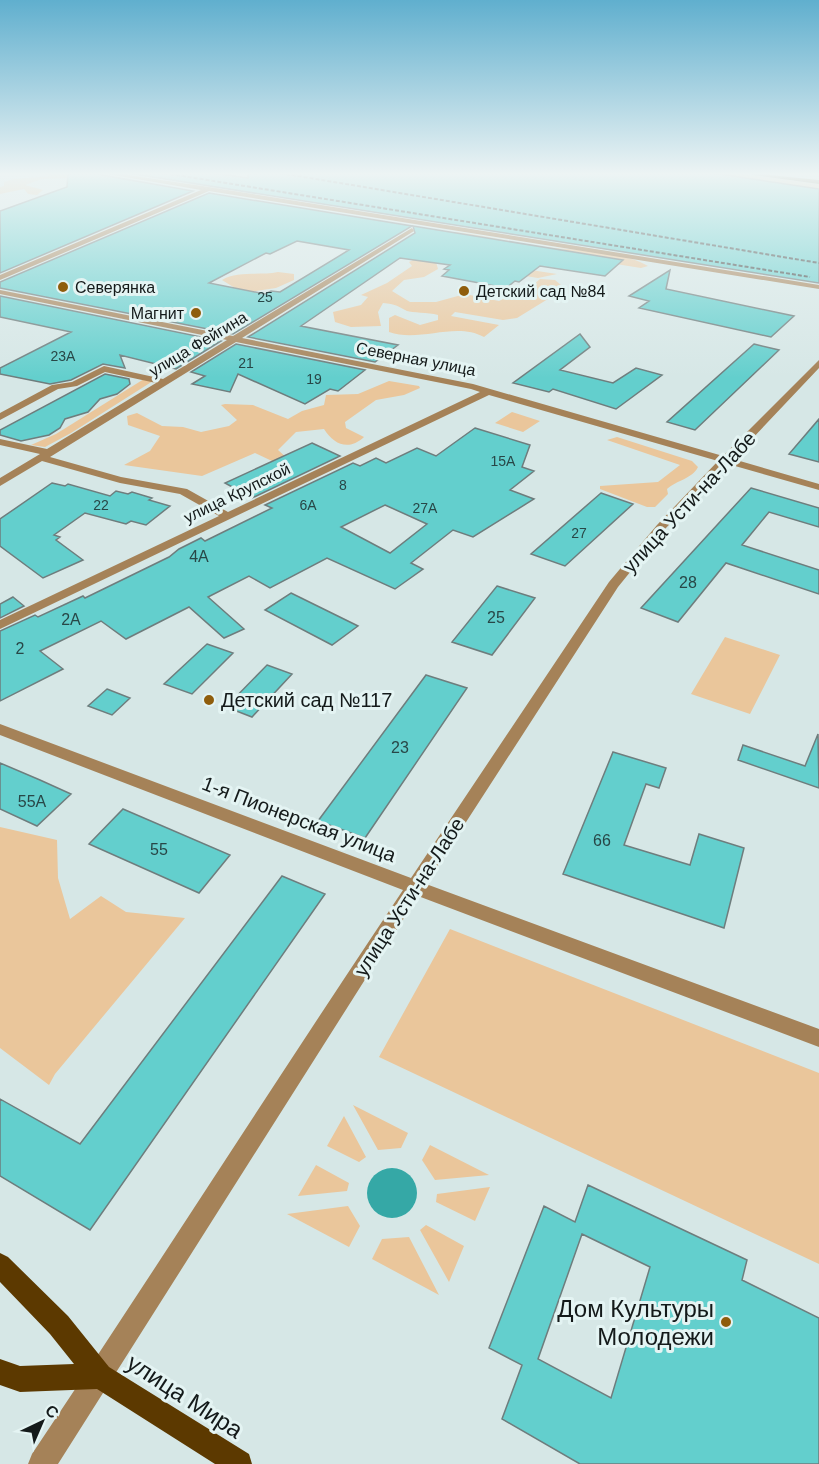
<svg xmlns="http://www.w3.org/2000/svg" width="819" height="1464" viewBox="0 0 819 1464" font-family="Arial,sans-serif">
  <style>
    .green { fill: #eac69b }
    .water { fill: #35a8a6 }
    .building { fill: #63cfcd; stroke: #6e7d7d; stroke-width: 1.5; fill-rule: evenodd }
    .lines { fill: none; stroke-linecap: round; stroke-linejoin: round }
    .minor { fill: #a58258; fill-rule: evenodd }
    .major { fill: #5c3900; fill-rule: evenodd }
    .rail { stroke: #373f3e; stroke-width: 2; stroke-dasharray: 4 2; stroke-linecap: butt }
    .poi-dot { fill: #8f5d0c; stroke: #e4f4f3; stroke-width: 2 }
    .labels { text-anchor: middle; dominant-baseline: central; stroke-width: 6; stroke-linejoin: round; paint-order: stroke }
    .far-number-label { font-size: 14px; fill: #284747 }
    .far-poi-label { font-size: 16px; fill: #141a1a; stroke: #e4f4f3; text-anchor: start }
    .far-street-label { font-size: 16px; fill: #141a1a; stroke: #e4f4f3 }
    .number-label { font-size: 16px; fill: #284747 }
    .street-label { font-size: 20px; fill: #141a1a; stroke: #e4f4f3 }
    .poi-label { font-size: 20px; fill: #141a1a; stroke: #e4f4f3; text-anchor: start }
    .near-poi-label { font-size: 24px; fill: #141a1a; stroke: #e4f4f3; text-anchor: end }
    .near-street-label { font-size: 24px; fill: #141a1a; stroke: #e4f4f3 }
  </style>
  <rect width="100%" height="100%" fill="#d6e7e6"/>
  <path class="green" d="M43,173H76L98,177L42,179L25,185L43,190L37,195L28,194L24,189L0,194V187L4,186V182L14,179L50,176Z
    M713,173H734L819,184V189Z
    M455,232C483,235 510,242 538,246C568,250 623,251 648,266L641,268L446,237Z
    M426,254L557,274L538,278L436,262L438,269L424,277L404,280L392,291L410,302H436L465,294L499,301L533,285L540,279L555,280L561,285V291L517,318L503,320L455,312L451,316L499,325L484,337C455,321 420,343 389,332V318L395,315L420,325L438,320V315C428,312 412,313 407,311C397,306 396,304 383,303L378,312L381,326L351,327L335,322L333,312L361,305L368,297L361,295L387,283L412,266L409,262Z
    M278,272L294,274V280L276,288L243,293L222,280C237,270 260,276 278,272Z
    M144,379L153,381L71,433L45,447L31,445L56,434Z
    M389,381L419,386L420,388L404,395L376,400L345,422L346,428L364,437C349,451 334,445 324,429L296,432L278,450L298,468L289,469L255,453L202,476L124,465L150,451L160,436L128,425L127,416L137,413L162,426L183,427L201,432L229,426L237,420L221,405L225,404L253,405L288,419L302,411L324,405L326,395L358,394Z
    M512,412L540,421L523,432L495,423Z
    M617,437L692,461L698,467C692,479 677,480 667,489L668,494L655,507H647L600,489V486L658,482L680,465L607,440Z
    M725,637L780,655L750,714L691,694Z
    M0,827L57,840L58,878L70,919L101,896L126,912L185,918L55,1074L49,1085L0,1048Z
    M450,929L819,1073V1264L379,1057Z
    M353,1105L408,1133L401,1148L378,1150Z
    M344,1116L366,1157L359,1162L327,1146Z
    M430,1145L489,1175L435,1180L422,1160Z
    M316,1165L349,1183L347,1191L298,1196Z
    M490,1187L475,1221L436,1202L437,1194Z
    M348,1206L360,1226L349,1247L287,1214Z
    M426,1225L464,1246L449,1282L420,1230Z
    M409,1237L439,1295L372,1259L382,1239Z"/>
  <path class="water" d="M367 1193a25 25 0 1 1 50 0a25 25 0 1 1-50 0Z"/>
  <path class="building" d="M68,173H100L102,175L193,191L0,273V211L67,187Z
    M128,173H212L248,178V173H713L819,189V283Z
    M209,193L412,226L233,334L0,288V282ZM297,241L349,250L280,292L271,291L265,294L209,283L266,253L270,254Z
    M413,226L623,260L605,276L540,266L519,282L515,281L506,288L442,276L449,270L444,269L450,265L400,258L301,326L398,345L375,362L248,337L415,233Z
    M670,270L666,289L794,316L771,337L639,308L649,301L629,296Z
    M0,296L221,341L176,369L120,355L125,368L103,364L71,380L50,384L0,374V368L71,332L0,317Z
    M580,334L590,347L560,370L613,383L636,368L662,375L616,409L553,389L549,392L513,383Z
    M236,344L365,370L338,391L330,389L305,404L238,374L230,392L192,384L205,376L191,372Z
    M754,344L779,350L695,430L667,422Z
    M105,374L129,379L130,384L117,394L100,399L88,412L65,419L60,428L49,435L21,441L0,435V430Z
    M819,419V462L789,454Z
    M475,428L530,445L522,467L534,471L510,490L534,499L473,537L453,530L411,563L423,569L395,589L327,558L270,588L249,576L208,597L244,629L224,638L189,607L126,639L101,621L40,651L63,669L0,701V631L35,615L38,617L83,596L85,598L169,557L179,549L201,538L205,541L272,508L265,505L353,463L360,466L376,458L386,463L417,448L436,456ZM385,505L427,524L390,553L341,527Z
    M312,443L340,456L252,498L225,483Z
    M52,483L65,486L68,484L110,496L116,491L128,494L132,492L152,498L149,500L170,506L146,525L131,521L126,524L85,513L54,535L60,537L56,540L83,560L43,578L0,546V519Z
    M751,488L819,508V527L769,512L742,545L819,570V594L726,563L678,622L641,608Z
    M601,493L633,504L565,566L531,554Z
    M497,586L535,598L492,655L452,642Z
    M291,593L358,626L332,645L265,610Z
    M13,597L24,606L0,618V604Z
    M207,644L233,653L192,694L164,684Z
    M267,665L292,674L252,717L226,707Z
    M426,675L467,688L365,838L318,821Z
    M107,689L130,698L112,715L88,706Z
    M818,734L819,788L738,760L743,745L805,766Z
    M613,752L666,768L659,788L646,784L624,845L690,865L699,834L744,848L724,928L563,874Z
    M0,763L40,780L71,794L37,826L0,809Z
    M123,809L230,855L199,893L89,844Z
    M282,876L325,894L90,1230L0,1176V1099L80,1144Z
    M588,1185L747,1260L742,1280L819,1318V1464H580L502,1419L522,1365L489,1348L544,1206L575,1222ZM582,1234L650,1267L611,1398L538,1359Z"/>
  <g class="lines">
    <path class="minor" d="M102,173H114L209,187L819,285V289L209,191L0,280V275L201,190Z
      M412,228L414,231L242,338L473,384L723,456L819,360V368L733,459L819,484V490L728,464L665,529L618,587L426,884L819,1029V1047L418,896L58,1464H28L32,1454C157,1267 278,1077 403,890L0,735V724L411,878L609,582L657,525L718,461L489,395L0,629V620L219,516L180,494L120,483L42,461L0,486V478L40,454L0,445V439L47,449L156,383L105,372L77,386L58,389L0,420V413L52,385L72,382L104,366L163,379L227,340L0,294V290L233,336ZM236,342L471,389L480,392L228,512L187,489L121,477L50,457Z"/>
    <path class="major" d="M750,173L819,180V184L753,175Z
      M0,1253L8,1257L68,1316L109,1367L249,1454L252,1464H215L97,1389L20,1392L0,1385V1359L20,1366L74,1364L50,1334L0,1282Z"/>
    <path class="rail" d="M164,173L810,277
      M280,173L819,263"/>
  </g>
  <linearGradient id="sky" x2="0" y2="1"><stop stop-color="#60afce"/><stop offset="0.46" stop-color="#edf4f4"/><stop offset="1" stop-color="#edf4f4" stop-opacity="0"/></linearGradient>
  <rect width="819" height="378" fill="url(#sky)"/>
  <g class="poi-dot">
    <circle cx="63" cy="287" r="6"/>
    <circle cx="464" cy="291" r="6"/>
    <circle cx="196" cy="313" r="6"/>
    <circle cx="209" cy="700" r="6"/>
    <circle cx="726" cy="1322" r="6"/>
  </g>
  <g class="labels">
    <g class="far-number-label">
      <text x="265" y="297">25</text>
      <text x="63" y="356">23А</text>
      <text x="246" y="363">21</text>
      <text x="314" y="379">19</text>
      <text x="503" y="461">15А</text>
      <text x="343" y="485">8</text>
      <text x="101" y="505">22</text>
      <text x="308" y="505">6А</text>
      <text x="425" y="508">27А</text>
      <text x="579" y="533">27</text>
    </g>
    <g class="far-poi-label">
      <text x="75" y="287">Северянка</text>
      <text x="476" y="291">Детский сад №84</text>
      <text x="184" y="313" text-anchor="end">Магнит</text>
    </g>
    <g class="far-street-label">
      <text transform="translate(198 344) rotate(-31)">улица Фейгина</text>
      <text transform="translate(416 359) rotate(11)">Северная улица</text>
      <text transform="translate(237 493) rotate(-26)">улица Крупской</text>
    </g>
    <g class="number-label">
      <text x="199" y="556">4А</text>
      <text x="688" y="582">28</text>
      <text x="496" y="617">25</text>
      <text x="71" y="619">2А</text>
      <text x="20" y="648">2</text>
      <text x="400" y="747">23</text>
      <text x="32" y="801">55А</text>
      <text x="602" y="840">66</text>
      <text x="159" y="849">55</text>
    </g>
    <g class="street-label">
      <text transform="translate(689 502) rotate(-47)">улица Усти-на-Лабе</text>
      <text transform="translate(299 819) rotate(21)">1-я Пионерская улица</text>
      <text transform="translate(409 897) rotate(-57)">улица Усти-на-Лабе</text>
    </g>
    <g class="poi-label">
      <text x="221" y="700">Детский сад №117</text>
    </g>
    <g class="near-poi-label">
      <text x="714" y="1308">Дом Культуры<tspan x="714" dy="28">Молодежи</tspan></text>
    </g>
    <g class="near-street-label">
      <text transform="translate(185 1396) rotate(33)">улица Мира</text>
    </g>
  </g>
  <g transform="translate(42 1422) rotate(44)" stroke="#e4f4f3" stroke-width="4.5" paint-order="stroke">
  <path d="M0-4.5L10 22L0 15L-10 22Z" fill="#141a1a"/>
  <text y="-9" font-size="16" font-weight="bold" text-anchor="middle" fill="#141a1a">С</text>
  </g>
</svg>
